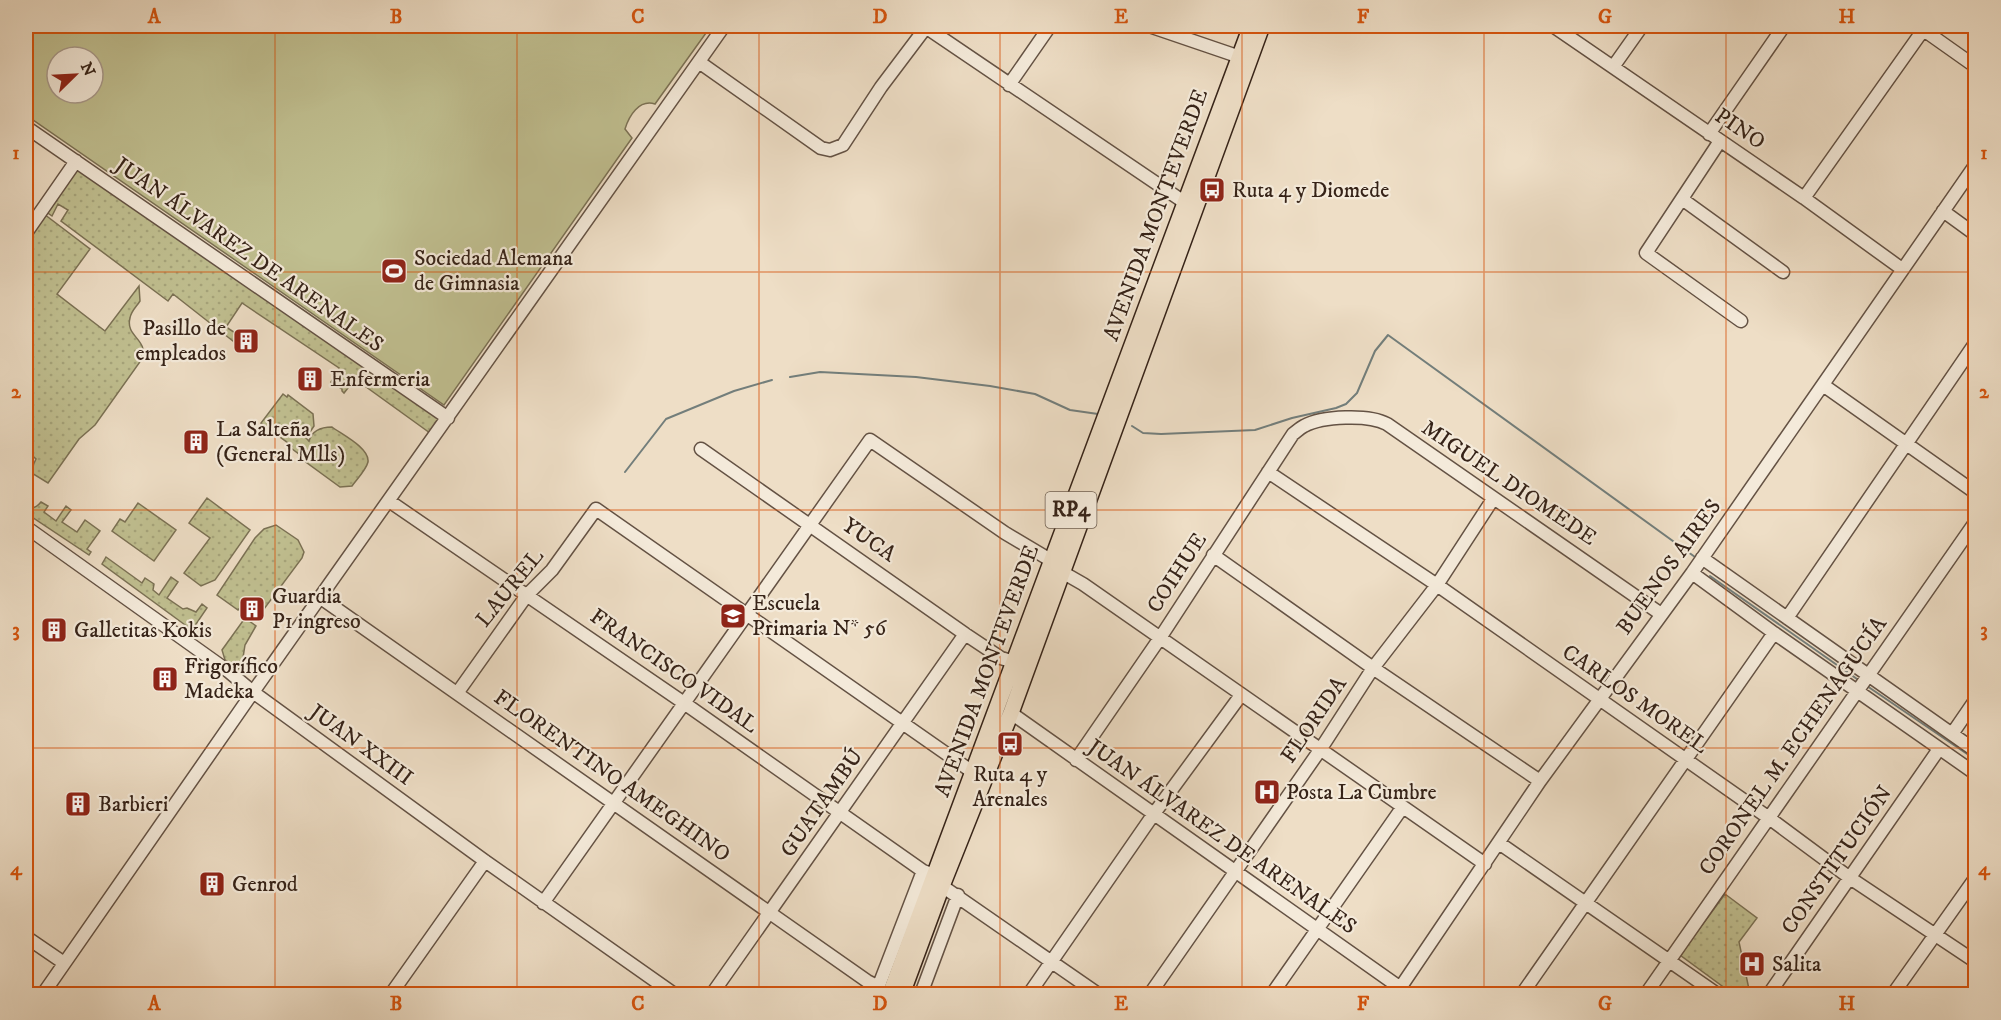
<svg xmlns="http://www.w3.org/2000/svg" width="2001" height="1020" viewBox="0 0 2001 1020" font-family="'IM FELL DW Pica',serif">
  <style>
    .green { fill: url(#green-dots); stroke: #7b7154; stroke-width: 1.5 }
    .pitch { fill: #c0bf90; stroke: #7b7154; stroke-width: 1.5; fill-rule: evenodd }
    .lines { fill: none; stroke-linecap: round; stroke-linejoin: round }
    .stream { stroke: #737e7b; stroke-width: 2 }
    .minor-casing { stroke: #645244; stroke-width: 15 }
    .major-casing { stroke: #362318; stroke-width: 18 }
    .minor { stroke: #f4eada; stroke-width: 12 }
    .major { stroke: #eedec6; stroke-width: 15 }
    .grid { fill: none; stroke: #d6540d; stroke-width: 1.5; stroke-opacity: 0.55 }
    .labels { text-anchor: middle; dominant-baseline: central; stroke-width: 4.5; stroke-linejoin: round; paint-order: stroke }
    .shield { fill: #f4eada; stroke: #6f5f52; stroke-width: 1.5 }
    .shield-label { font-size: 21px; font-weight: bold; fill: #362318 }
    .street-label { font-size: 22px; fill: #362318; stroke: #f4eada }
    .poi-label { font-size: 22px; fill: #362318; stroke: #f4eada; text-anchor: start }
    .neatline { fill: none; stroke: #d6540d; stroke-width: 2 }
    .grid-label { font-size: 20px; text-anchor: middle; font-weight: bold; fill: #d6540d }
  </style>
  <defs>
    <pattern id="green-dots" width="8" height="8" patternUnits="userSpaceOnUse" patternTransform="scale(1.5)"><rect width="8" height="8" fill="#c0bf90"/><path d="M2 2h.1M6 6h.1" fill="none" stroke="#a6a47b" stroke-width="1.8" stroke-linecap="round"/></pattern>
  </defs>
  <rect width="100%" height="100%" fill="#eedec6"/>
  <filter id="stains"><feTurbulence type="fractalNoise" baseFrequency=".00333" numOctaves="4"/><feColorMatrix values="0 0 0 0 .2 0 0 0 0 .09 0 0 0 0 .02 0 0 0 .5 -.17"/></filter>
  <radialGradient id="worn" r=".72"><stop offset=".6" stop-color="#630" stop-opacity="0"/><stop offset="1" stop-color="#630" stop-opacity=".3"/></radialGradient>
  <path class="green" d="M77,163L442,417L430,433L355,379L344,393L342,391V389L331,382L339,368L242,303L226,327L243,338L238,345L173,294L168,301L61,221L68,210L58,204L52,216L45,211Z
    M40,211L90,249L57,294L105,331L139,286L140,301C137,306 131,311 130,318C125,337 149,339 142,359L95,425L79,439L48,483L30,472L36,459L26,450V233Z
    M283,394L287,397L288,395L313,414L314,426L306,438L309,441C312,431 320,427 332,427C341,434 370,448 368,462C366,470 357,479 352,486L340,487L303,460L304,458L291,448L292,446L261,423Z
    M207,498L250,530L215,580L201,586L184,573L210,538L189,523Z
    M41,502L48,506L44,512L56,521L66,506L71,510L62,522L77,532L85,520L100,531L87,549L91,552L89,555L26,513V506C32,510 37,507 41,502Z
    M138,503L176,530L154,561L112,531L120,519L125,522Z
    M276,525L298,540L304,552L302,558L264,609L249,598L238,610L217,595L255,538L264,529Z
    M106,557L142,583L145,578L154,584L153,590L159,595L171,577L178,582L167,598L183,609L187,608L196,612L202,604L207,608L192,630L102,564Z
    M245,618L256,626L245,645L242,664L239,669L225,660L222,650Z
    M1725,894L1757,918L1739,942L1750,994H1733L1680,955Z"/>
  <path class="pitch" d="M26,26H711L655,104C639,99 629,116 625,129L632,138L444,405L26,115ZM57,57H93V93H57Z"/>
  <g class="lines">
    <path class="stream" d="M790,377L820,372L916,377L990,386L1035,394L1070,410L1098,414
      M1132,426L1143,433L1161,434L1255,430L1292,418L1336,408L1346,404L1357,393L1375,351L1388,335L1695,557
      M625,472L666,419L734,391L772,380
      M1710,576L1857,679
      M1867,686L1976,760"/>
    <defs>
      <path id="minor" d="M924,26L1184,202
        M1149,26L1240,57
        M1553,26L1804,198L1902,269
        M1918,26L1976,67
        M699,62L821,148L830,150L843,145L881,87L927,26
        M1613,67L1642,26
        M1009,85L1050,26
        M26,127L448,418
        M1709,134L1784,26
        M1720,141L1646,253L1741,321
        M1804,198L1926,26
        M1682,199L1783,272
        M1943,211L1976,235
        M26,233L76,161
        M1823,385L1976,493
        M701,449L965,634L1001,658L1014,662
        M1268,472L1437,585L1769,818L1850,878L1976,962
        M389,501L684,703L923,871L934,875
        M26,527L228,671L253,692L485,861L674,994
        M1213,555L1373,668L1540,781
        M1702,558L1976,751
        M1062,572L1083,584L1485,864
        M1692,573L1774,633L1976,774
        M321,598L867,981L879,987
        M1787,618L1976,342
        M458,692L527,595L552,570L596,509L974,773
        M1011,713L1409,994
        M1952,734L1976,699
        M1076,760L1160,638L1293,434C1296,432 1300,428 1304,426C1322,416 1369,414 1387,424L1661,614
        M1499,843L1717,994
        M942,886L1098,994
        M543,903L870,440L1005,533L1052,561
        M26,937L64,963
        M876,993L923,871
        M43,994L253,692L724,26
        M391,994L485,861
        M712,994L965,634
        M921,994L958,895
        M1029,994L1153,815L1241,695
        M1150,994L1320,750L1373,668L1437,585L1493,499
        M1272,994L1402,808
        M1396,994L1540,781L1692,573L1976,164
        M1522,994L1774,633
        M1646,994L1976,521
        M1769,994L1939,749
        M1893,994L1976,877"/>
      <path id="major" d="M890,994L1251,26
        M902,994L942,886L1011,713L1262,26"/>
    </defs>
    <use href="#minor" class="minor-casing"/>
    <use href="#major" class="major-casing"/>
    <use href="#minor" class="minor"/>
    <use href="#major" class="major"/>
  </g>
  <path class="grid" d="M275,26V994M517,26V994M759,26V994M1000,26V994M1242,26V994M1484,26V994M1726,26V994M26,272H1976M26,510H1976M26,748H1976"/>
  <defs>
    <symbol id="bus-square" viewBox="-11 -11 22 22"><rect x="-9" y="-9" width="18" height="18" rx="4" fill="#8f2418" stroke="#f4eada"/><path d="M-5-6H5V4H4V6H2V4H-2V6H-4V4H-5ZM-3.5-4V0h7V-4ZM-3.5 1.2v1.5H-2V1.2ZM2 1.2v1.5H3.5V1.2Z" fill="#fff"/></symbol>
    <symbol id="stadium-square" viewBox="-11 -11 22 22"><rect x="-9" y="-9" width="18" height="18" rx="4" fill="#8f2418" stroke="#f4eada"/><path d="M0-5a6.5 5 0 1 0 0 10a6.5 5 0 1 0 0-10ZM-3.5-1.8h7v3.6h-7Z" fill="#fff"/></symbol>
    <symbol id="building-square" viewBox="-11 -11 22 22"><rect x="-9" y="-9" width="18" height="18" rx="4" fill="#8f2418" stroke="#f4eada"/><path d="M-4-6H4V6H1V3H-1V6H-4ZM-2.5-4.3h1.7v1.8h-1.7ZM.8-4.3h1.7v1.8H.8ZM-2.5-1h1.7V.8h-1.7ZM.8-1h1.7V.8H.8Z" fill="#fff"/></symbol>
    <symbol id="school-square" viewBox="-11 -11 22 22"><rect x="-9" y="-9" width="18" height="18" rx="4" fill="#8f2418" stroke="#f4eada"/><path d="M0-5L7-2L0 1L-7-2ZM-4 1L0 2.5L4 1V4Q0 6-4 4Z" fill="#fff"/></symbol>
    <symbol id="hospital-square" viewBox="-11 -11 22 22"><rect x="-9" y="-9" width="18" height="18" rx="4" fill="#8f2418" stroke="#f4eada"/><path d="M-5-5h3v3.5h4V-5h3V5h-3V1.5h-4V5h-3Z" fill="#fff"/></symbol>
  </defs>
  <g fill-rule="evenodd">
    <use href="#bus-square" x="1197" y="175" width="30" height="30"/>
    <use href="#stadium-square" x="379" y="256" width="30" height="30"/>
    <use href="#building-square" x="231" y="326" width="30" height="30"/>
    <use href="#building-square" x="295" y="364" width="30" height="30"/>
    <use href="#building-square" x="181" y="427" width="30" height="30"/>
    <use href="#building-square" x="237" y="594" width="30" height="30"/>
    <use href="#school-square" x="718" y="601" width="30" height="30"/>
    <use href="#building-square" x="39" y="615" width="30" height="30"/>
    <use href="#building-square" x="150" y="664" width="30" height="30"/>
    <use href="#bus-square" x="995" y="729" width="30" height="30"/>
    <use href="#hospital-square" x="1252" y="777" width="30" height="30"/>
    <use href="#building-square" x="63" y="789" width="30" height="30"/>
    <use href="#building-square" x="197" y="869" width="30" height="30"/>
    <use href="#hospital-square" x="1737" y="949" width="30" height="30"/>
  </g>
  <g class="labels">
    <rect class="shield" x="1045.5" y="492" width="51" height="36" rx="4.5"/>
    <g class="shield-label">
      <text x="1071" y="510">RP4</text>
    </g>
    <g class="street-label">
      <text transform="translate(1740 129) rotate(34)">PINO</text>
      <text transform="translate(1156 215) rotate(-70)">AVENIDA MONTEVERDE</text>
      <text transform="translate(249 255) rotate(35)">JUAN ÁLVAREZ DE ARENALES</text>
      <text transform="translate(1509 483) rotate(34)">MIGUEL DIOMEDE</text>
      <text transform="translate(869 540) rotate(35)">YUCA</text>
      <text transform="translate(1669 567) rotate(-54)">BUENOS AIRES</text>
      <text transform="translate(1177 573) rotate(-57)">COIHUE</text>
      <text transform="translate(510 588) rotate(-51)">LAUREL</text>
      <text transform="translate(674 671) rotate(35)">FRANCISCO VIDAL</text>
      <text transform="translate(987 671) rotate(-70)">AVENIDA MONTEVERDE</text>
      <text transform="translate(1635 699) rotate(35)">CARLOS MOREL</text>
      <text transform="translate(1314 720) rotate(-56)">FLORIDA</text>
      <text transform="translate(361 745) rotate(36)">JUAN XXIII</text>
      <text transform="translate(1793 746) rotate(-55)">CORONEL M. ECHENAGUCÍA</text>
      <text transform="translate(612 776) rotate(35)">FLORENTINO AMEGHINO</text>
      <text transform="translate(822 803) rotate(-55)">GUATAMBÚ</text>
      <text transform="translate(1222 837) rotate(35)">JUAN ÁLVAREZ DE ARENALES</text>
      <text transform="translate(1837 860) rotate(-55)">CONSTITUCIÓN</text>
    </g>
    <g class="poi-label">
      <text x="1232" y="190">Ruta 4 y Diomede</text>
      <text x="414" y="258">Sociedad Alemana<tspan x="414" dy="25">de Gimnasia</tspan></text>
      <text x="226" y="328" text-anchor="end">Pasillo de<tspan x="226" dy="25">empleados</tspan></text>
      <text x="330" y="379">Enfermeria</text>
      <text x="216" y="429">La Salteña<tspan x="216" dy="25">(General Mlls)</tspan></text>
      <text x="272" y="596">Guardia<tspan x="272" dy="25">P1 ingreso</tspan></text>
      <text x="752" y="603">Escuela<tspan x="752" dy="25">Primaria N* 56</tspan></text>
      <text x="74" y="630">Galletitas Kokis</text>
      <text x="184" y="666">Frigorífico<tspan x="184" dy="25">Madeka</tspan></text>
      <text x="1010" y="774" text-anchor="middle">Ruta 4 y<tspan x="1010" dy="25">Arenales</tspan></text>
      <text x="1286" y="792">Posta La Cumbre</text>
      <text x="98" y="804">Barbieri</text>
      <text x="232" y="884">Genrod</text>
      <text x="1772" y="964">Salita</text>
    </g>
  </g>
  <rect width="2001" height="1020" fill="none" stroke="#eedec6" stroke-width="66"/>
  <g transform="translate(75 75) rotate(66)"><circle r="28" fill="#f4eada" stroke="#a89a8c" stroke-width="1.5"/>
  <path d="M0-4.5L10 22L0 15L-10 22Z" fill="#8f2418"/>
  <text y="-9" font-size="16" font-weight="bold" text-anchor="middle" fill="#362318">N</text>
  </g>
  <rect x="33" y="33" width="1935" height="954" class="neatline"/>
  <g class="grid-label">
    <text x="154" y="23">A</text>
    <text x="396" y="23">B</text>
    <text x="638" y="23">C</text>
    <text x="880" y="23">D</text>
    <text x="1121" y="23">E</text>
    <text x="1363" y="23">F</text>
    <text x="1605" y="23">G</text>
    <text x="1847" y="23">H</text>
    <text x="16" y="159">1</text>
    <text x="1984" y="159">1</text>
    <text x="16" y="398">2</text>
    <text x="1984" y="398">2</text>
    <text x="16" y="636">3</text>
    <text x="1984" y="636">3</text>
    <text x="16" y="875">4</text>
    <text x="1984" y="875">4</text>
    <text x="154" y="1010">A</text>
    <text x="396" y="1010">B</text>
    <text x="638" y="1010">C</text>
    <text x="880" y="1010">D</text>
    <text x="1121" y="1010">E</text>
    <text x="1363" y="1010">F</text>
    <text x="1605" y="1010">G</text>
    <text x="1847" y="1010">H</text>
  </g>
  <rect width="100%" height="100%" filter="url(#stains)"/>
  <rect width="100%" height="100%" fill="url(#worn)"/>
</svg>
